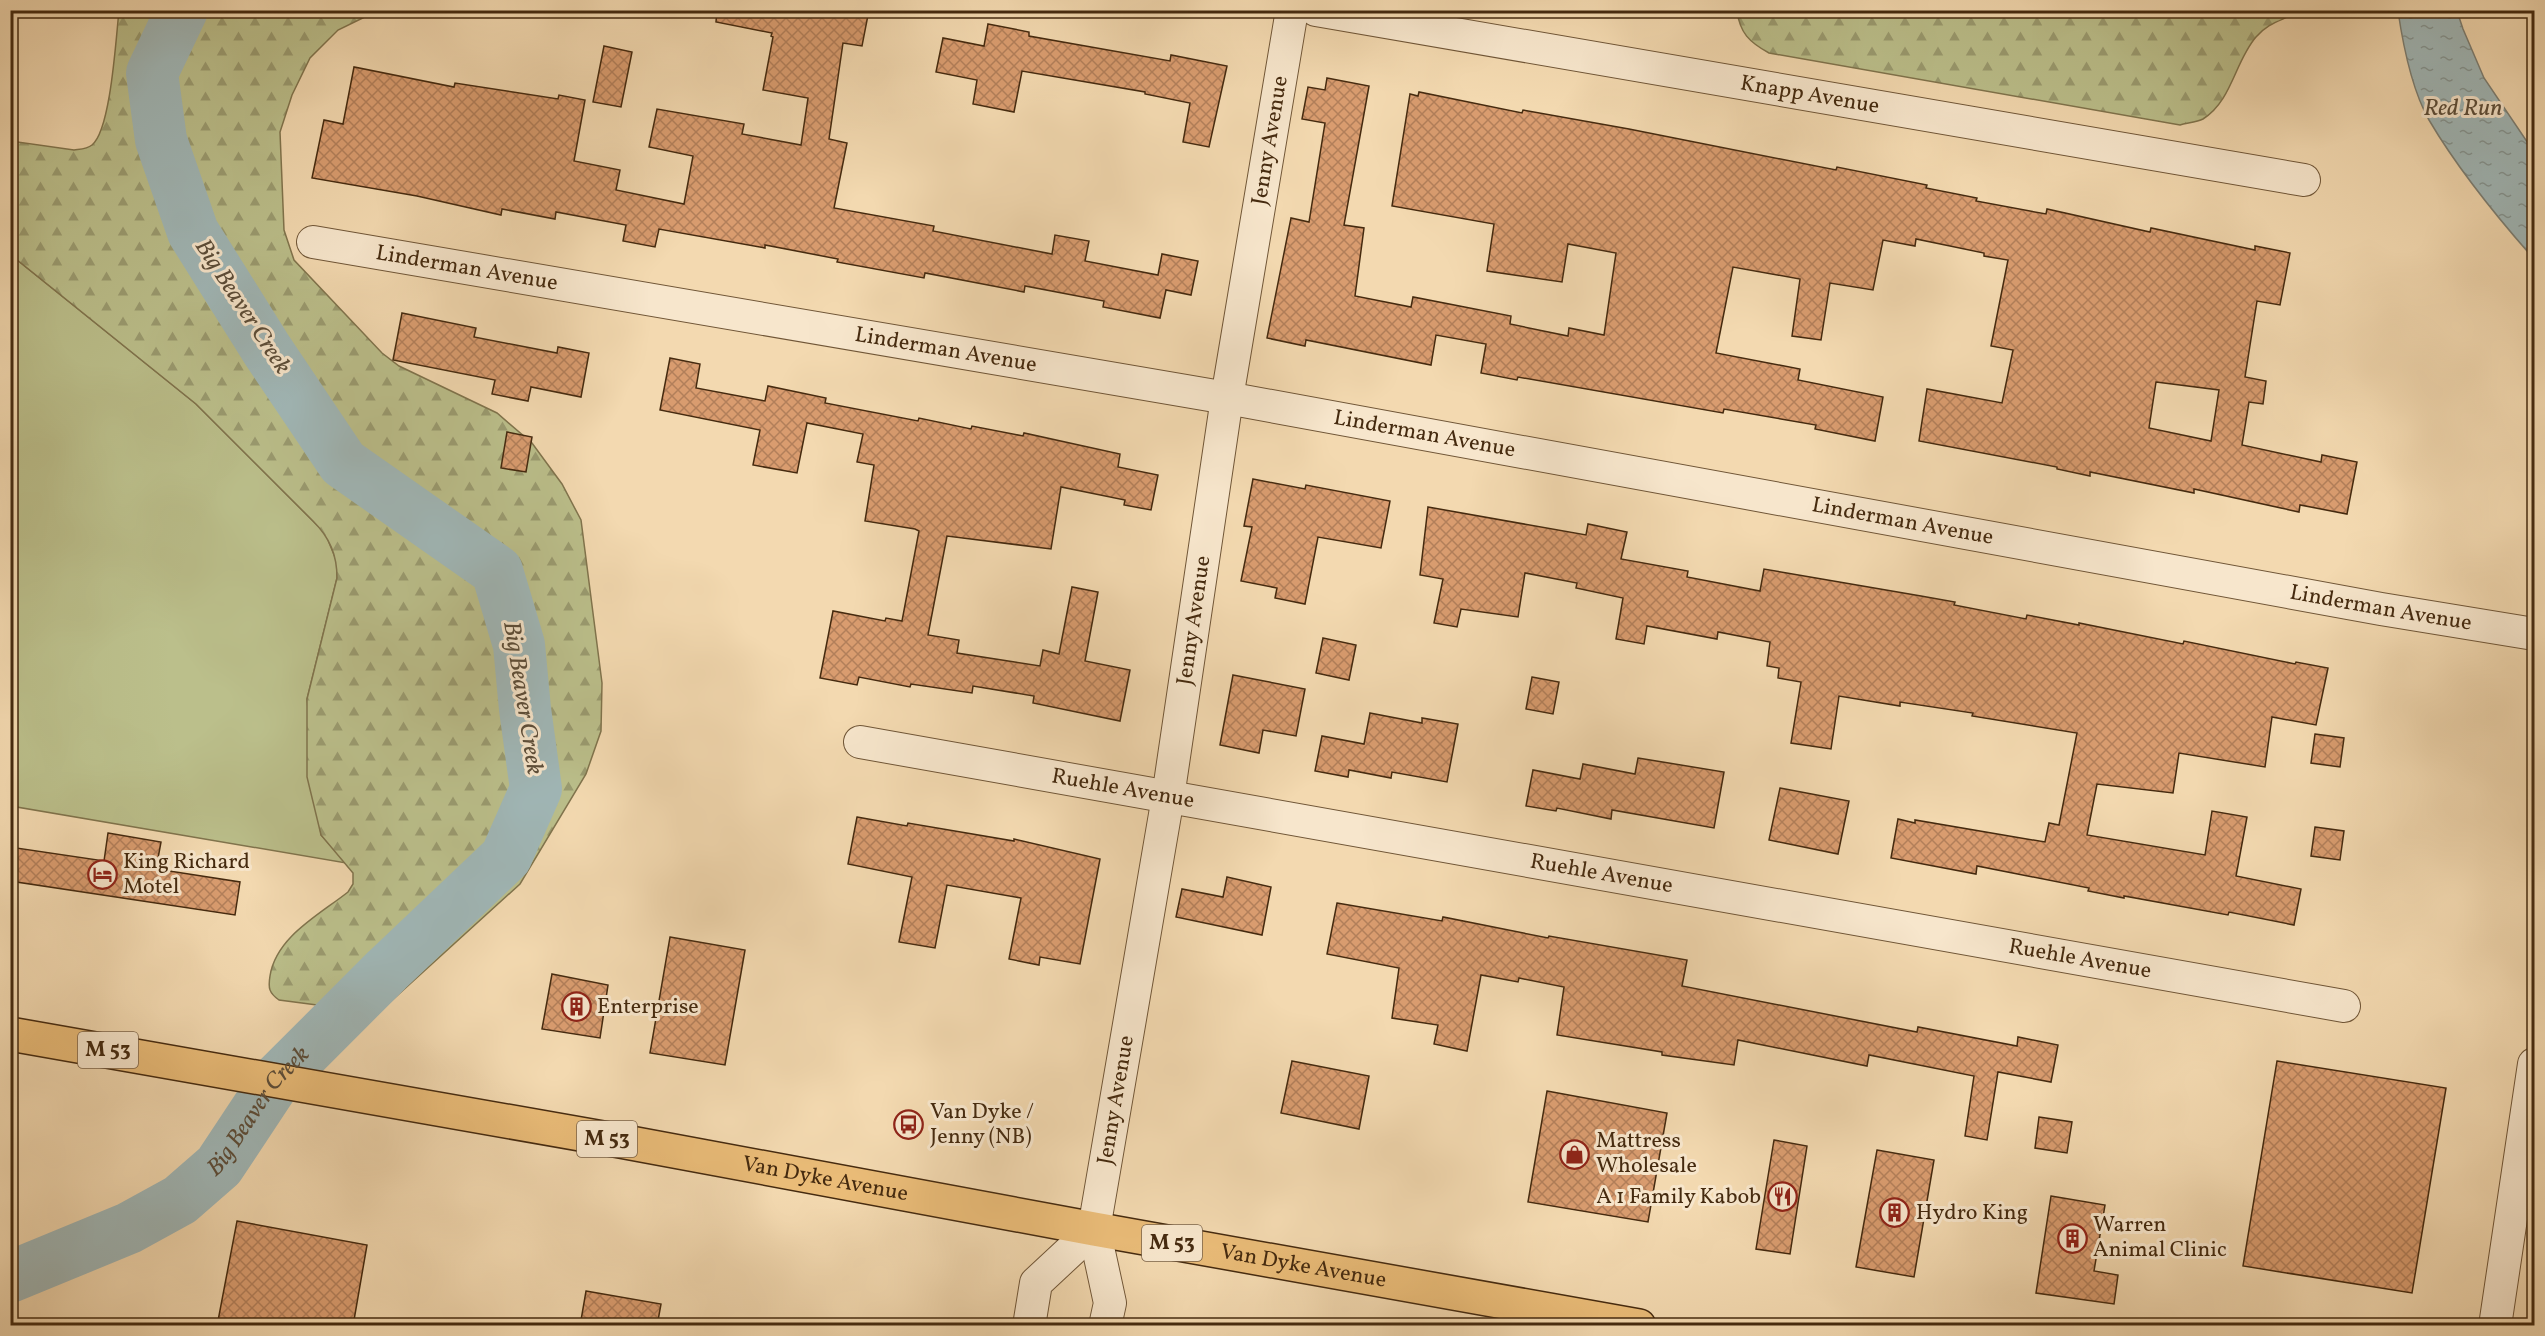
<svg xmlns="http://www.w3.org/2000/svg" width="2545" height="1336" viewBox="0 0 2545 1336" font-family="Vollkorn,serif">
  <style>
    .grass { fill: #bbbf8b; stroke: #80744d; stroke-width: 1.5 }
    .forest { fill: url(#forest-firs); stroke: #80744d; stroke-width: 1.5 }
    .water { fill: url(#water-ripples); stroke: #7c7f74; stroke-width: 1.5 }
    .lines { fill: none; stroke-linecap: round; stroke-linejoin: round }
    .river { stroke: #a0b7b7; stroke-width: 52 }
    .building { fill: url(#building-cross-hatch); stroke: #452a0f; stroke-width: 1.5; fill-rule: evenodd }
    .street-casing { stroke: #705637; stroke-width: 34 }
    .primary-casing { stroke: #452a0f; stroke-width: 36 }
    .street { stroke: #f7e6cc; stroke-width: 32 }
    .primary { stroke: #eabc78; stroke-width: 33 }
    .labels { text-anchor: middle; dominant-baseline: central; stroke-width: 6; stroke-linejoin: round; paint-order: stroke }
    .shield { fill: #f7e6cc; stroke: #7a6248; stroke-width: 1.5 }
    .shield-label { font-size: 21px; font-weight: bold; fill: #452a0f }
    .street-label { font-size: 22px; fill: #452a0f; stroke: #f7e6cc }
    .poi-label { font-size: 22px; fill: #452a0f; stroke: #f7e6cc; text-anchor: start }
    .water-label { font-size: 24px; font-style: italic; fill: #5c4d39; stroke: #f7e6cc }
  </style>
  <defs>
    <pattern id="forest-firs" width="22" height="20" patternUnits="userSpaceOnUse" patternTransform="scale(1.5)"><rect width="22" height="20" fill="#bbbf8b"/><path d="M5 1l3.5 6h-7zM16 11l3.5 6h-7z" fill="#9a9b70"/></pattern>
    <pattern id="water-ripples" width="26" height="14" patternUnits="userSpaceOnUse" patternTransform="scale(1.5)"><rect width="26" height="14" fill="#a0b7b7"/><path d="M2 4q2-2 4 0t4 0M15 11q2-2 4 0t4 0" fill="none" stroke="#849593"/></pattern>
    <pattern id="building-cross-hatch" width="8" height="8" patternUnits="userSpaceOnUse" patternTransform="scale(1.5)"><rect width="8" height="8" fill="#d99c6f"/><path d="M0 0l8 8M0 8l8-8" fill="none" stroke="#b27f5a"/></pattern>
  </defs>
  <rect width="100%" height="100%" fill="#f3d9b0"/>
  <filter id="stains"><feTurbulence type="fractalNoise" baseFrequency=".00333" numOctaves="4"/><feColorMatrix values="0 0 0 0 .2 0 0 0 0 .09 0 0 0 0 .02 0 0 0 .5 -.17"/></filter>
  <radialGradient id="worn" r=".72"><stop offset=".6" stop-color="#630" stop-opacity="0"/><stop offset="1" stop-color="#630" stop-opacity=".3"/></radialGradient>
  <path class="grass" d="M10,248L16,259L196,404L325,533L337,562V578L307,699L321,835L346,863L11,806Z"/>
  <path class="forest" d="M119,11H377L338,30L310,58L292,95L280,132L284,230L294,260L382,353L399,366L497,413L532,443L562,484L581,520L602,683L601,731L586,774L520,884L378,1013L279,1000C269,993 268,988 270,976C276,937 319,915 348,892L353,884V873L321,835L307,777V699L337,578C337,555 330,538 313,521L196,404L16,259L11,248V141L74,150C81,149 87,149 92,145C111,130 116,36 119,11Z
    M1737,11V10L2299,11C2283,21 2270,21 2256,37C2235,61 2232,101 2203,119C2197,122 2187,123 2180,125L1769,53C1749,42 1740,33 1737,11Z"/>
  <path class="water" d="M2398,11H2457L2463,29L2484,78L2534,152V259C2496,216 2459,171 2429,120C2412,90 2403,45 2398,11Z"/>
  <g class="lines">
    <path class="river" id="s1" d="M10,1277L129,1228L180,1200L219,1166L274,1083L387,970L506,857L536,789L525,709L519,645L497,571L343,463L267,350L193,232L161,140L152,73L182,10"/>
  </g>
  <path class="building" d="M717,10H869L862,46L843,43L829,139L847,143L834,208L934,226L933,231L1052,254L1055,235L1089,241L1085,261L1158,275L1162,254L1198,261L1191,295L1166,290L1160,318L1103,307L1104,301L1025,286L1024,292L925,273L924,278L837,262L838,259L765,245V248L659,229L655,247L623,241L626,225L556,212L555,219L502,209L501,215L417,196L312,178L324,120L343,124L354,67L454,87L455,83L558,99L559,95L585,100L574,161L620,170L616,190L684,204L693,156L649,147L657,109L744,124L742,134L801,145L808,98L763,90L773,37L771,36L772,33L716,22Z
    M988,24L1029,32V36L1170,61L1171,55L1227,66L1209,147L1183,142L1190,103L1145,94V92L1022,71L1014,112L973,104L977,80L936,72L943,38L984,46Z
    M604,46L632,52L621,107L593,102Z
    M1327,78L1369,86L1344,225L1364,228L1355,296L1411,307L1413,297L1511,316L1510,324L1568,336L1569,328L1604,335L1616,253L1568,244L1562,282L1487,271L1494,224L1392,206L1410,94L1418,96L1419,92L1522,113L1523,110L1629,129L1836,170L1837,167L1927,185L1926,188L1977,198L1976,201L2046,214L2047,209L2150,232L2151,228L2255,250V246L2290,253L2280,305L2257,301L2245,377L2266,381L2263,404L2249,402L2242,445L2321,462L2322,455L2357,462L2347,514L2300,505L2299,512L2194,489V493L2090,472V476L2057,469V467L1919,441L1927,389L2002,403L2013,350L1991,346L2008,260L1984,256V253L1916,239L1915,246L1883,240L1873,290L1830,283L1821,340L1792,336L1800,279L1733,267L1716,353L1800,369L1798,380L1883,397L1875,441L1815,429L1816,425L1724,409L1723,413L1518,377L1517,380L1481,373L1486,344L1436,335L1431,365L1306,340L1305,346L1267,338L1291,218L1309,222L1325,123L1302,119L1308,87L1325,90ZM2156,382L2219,390L2211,441L2149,428Z
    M402,313L476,328L474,337L557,353L558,347L589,353L581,397L531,387L528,401L492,394L495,380L393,360Z
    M670,358L700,364L696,388L765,401L768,386L826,398L825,403L918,421L919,418L971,429L972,426L1023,436L1024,433L1120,454L1118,467L1158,475L1151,510L1124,505L1125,500L1061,487L1051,549L947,536L928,635L959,640L957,653L1040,666L1043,650L1059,654L1072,587L1098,592L1085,661L1130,670L1120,721L1033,703L1034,696L973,686L972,693L911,684L910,687L859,677L857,685L820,678L833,611L885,621L886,618L902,621L919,531L915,529L865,521L874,465L857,462L863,434L807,423L797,473L753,465L760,430L660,410Z
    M507,432L532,437L526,472L501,468Z
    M1253,479L1305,489L1306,485L1390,501L1381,548L1318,537L1305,604L1275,598L1277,588L1241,581L1252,527L1244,526Z
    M1428,507L1586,535L1588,524L1627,532L1621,559L1688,571L1687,577L1760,591L1764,569L1921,596L1955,602L1954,605L2026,619L2027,615L2079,625V623L2183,644L2184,641L2295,664L2296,662L2328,668L2316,725L2272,717L2265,767L2179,753L2173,793L2097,784L2087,835L2205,855L2212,811L2247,817L2236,876L2301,889L2294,925L2229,912L2228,915L2124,896V898L2088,891L2089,888L1977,866L1976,874L1891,858L1898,819L1915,823V820L2045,842L2049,823L2059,825L2077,733L1972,716L1973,713L1900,702V706L1839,696L1831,749L1791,743L1801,682L1778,678L1779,668L1767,666L1770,642L1718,632L1717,639L1647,626L1644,644L1616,639L1623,598L1576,588L1577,583L1525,573L1518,617L1461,609L1457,627L1434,623L1443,579L1420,575Z
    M1323,638L1356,645L1349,680L1316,673Z
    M1233,675L1305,689L1296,736L1263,730L1259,753L1220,745Z
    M1532,677L1559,682L1553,714L1526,709Z
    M1370,713L1422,723V718L1458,724L1447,782L1392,772L1391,778L1349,770L1348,777L1315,771L1322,736L1364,744Z
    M2315,734L2344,738L2340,767L2311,763Z
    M1638,758L1724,772L1714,828L1612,810L1611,819L1557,808L1556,811L1526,806L1533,770L1580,779L1583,764L1635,774Z
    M1780,788L1849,801L1838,854L1769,840Z
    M857,817L907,826L908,823L1014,841V839L1100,859L1080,964L1040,957L1039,965L1009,959L1021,898L947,885L935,948L899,942L912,877L848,864Z
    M2315,827L2344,831L2340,860L2311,856Z
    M108,833L161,842L156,869L240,882L235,915L10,881V847L104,861Z
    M1227,877L1271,887L1262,935L1176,917L1182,889L1223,897Z
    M1337,903L1442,921L1443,917L1548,938L1549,936L1687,960L1682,986L1917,1032L1918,1027L2017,1046L2018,1037L2058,1045L2051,1082L1998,1072L1987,1140L1965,1136L1974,1076L1869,1055L1867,1066L1738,1040L1734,1065L1662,1055V1052L1557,1035L1564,987L1519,978L1518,982L1481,975L1467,1051L1434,1044L1438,1025L1392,1018L1399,968L1327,954Z
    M670,937L745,950L725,1065L650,1053Z
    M552,974L608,985L600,1038L542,1029Z
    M1292,1061L1369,1076L1359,1129L1281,1113Z
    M2277,1061L2446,1088L2412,1293L2243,1266Z
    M1547,1091L1667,1113L1648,1222L1528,1202Z
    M2039,1117L2072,1122L2067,1153L2035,1148Z
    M1774,1140L1807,1146L1790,1254L1756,1249Z
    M1877,1150L1934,1160L1914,1277L1856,1267Z
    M2051,1196L2105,1205L2094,1271L2118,1275L2114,1304L2036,1293Z
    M237,1221L367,1245L353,1326H217Z
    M586,1291L661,1304L657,1326H580Z"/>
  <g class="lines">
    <defs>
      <g id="street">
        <path id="s2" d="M1316,10L2304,180"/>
        <path id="s3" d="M313,242L1227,398L2381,609L2534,634"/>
        <path id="s4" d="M860,742L2344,1006"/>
        <path d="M1029,1326L1036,1283L1094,1229"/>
        <path id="s5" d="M1105,1326L1110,1303L1094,1229L1168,797L1227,398L1292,10"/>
        <path d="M2495,1326L2534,1064"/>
      </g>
      <g id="primary">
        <path id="s6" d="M10,1034L620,1141L1094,1229L1639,1326"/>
      </g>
    </defs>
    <use href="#street" class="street-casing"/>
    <use href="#primary" class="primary-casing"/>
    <use href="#street" class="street"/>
    <use href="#primary" class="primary"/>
  </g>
  <defs>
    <symbol id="hotel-ring" viewBox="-11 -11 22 22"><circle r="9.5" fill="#f7e6cc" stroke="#8f2418" stroke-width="1.5"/><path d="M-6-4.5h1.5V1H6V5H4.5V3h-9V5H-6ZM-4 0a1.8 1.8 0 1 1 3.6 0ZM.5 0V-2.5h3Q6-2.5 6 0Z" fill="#8f2418"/></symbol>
    <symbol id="building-ring" viewBox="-11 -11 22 22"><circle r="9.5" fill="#f7e6cc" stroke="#8f2418" stroke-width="1.5"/><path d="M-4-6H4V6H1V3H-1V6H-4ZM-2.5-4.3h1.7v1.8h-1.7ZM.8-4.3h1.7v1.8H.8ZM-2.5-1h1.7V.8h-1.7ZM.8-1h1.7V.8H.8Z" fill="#8f2418"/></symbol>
    <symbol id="bus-ring" viewBox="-11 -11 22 22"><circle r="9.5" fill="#f7e6cc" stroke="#8f2418" stroke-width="1.5"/><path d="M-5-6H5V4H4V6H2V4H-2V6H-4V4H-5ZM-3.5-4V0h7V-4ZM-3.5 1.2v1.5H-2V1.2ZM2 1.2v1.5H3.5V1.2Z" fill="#8f2418"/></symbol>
    <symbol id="shop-ring" viewBox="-11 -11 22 22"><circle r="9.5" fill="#f7e6cc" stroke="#8f2418" stroke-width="1.5"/><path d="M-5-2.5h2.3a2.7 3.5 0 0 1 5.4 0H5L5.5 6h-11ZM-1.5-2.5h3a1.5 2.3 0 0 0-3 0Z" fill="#8f2418"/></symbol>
    <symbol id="restaurant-ring" viewBox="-11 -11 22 22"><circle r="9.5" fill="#f7e6cc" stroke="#8f2418" stroke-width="1.5"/><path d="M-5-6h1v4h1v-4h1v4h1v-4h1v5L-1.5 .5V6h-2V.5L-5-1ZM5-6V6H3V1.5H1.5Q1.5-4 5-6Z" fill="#8f2418"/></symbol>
  </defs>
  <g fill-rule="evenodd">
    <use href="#hotel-ring" x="86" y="858" width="33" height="33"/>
    <use href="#building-ring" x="560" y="990" width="33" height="33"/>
    <use href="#bus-ring" x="892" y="1108" width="33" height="33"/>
    <use href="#shop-ring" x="1558" y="1138" width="33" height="33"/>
    <use href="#restaurant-ring" x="1766" y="1180" width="33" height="33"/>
    <use href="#building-ring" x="1878" y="1196" width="33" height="33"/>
    <use href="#building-ring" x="2056" y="1222" width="33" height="33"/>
  </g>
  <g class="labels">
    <g class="shield">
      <rect x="78" y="1032" width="60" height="36" rx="4.5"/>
      <rect x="577" y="1121" width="60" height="36" rx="4.5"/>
      <rect x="1142" y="1225" width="60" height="36" rx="4.5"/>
    </g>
    <g class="shield-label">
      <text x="108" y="1050">M 53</text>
      <text x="607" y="1139">M 53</text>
      <text x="1172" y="1243">M 53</text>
    </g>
    <g class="street-label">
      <text stroke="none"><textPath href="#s2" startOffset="501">Knapp Avenue</textPath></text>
      <text stroke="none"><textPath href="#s5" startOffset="1202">Jenny Avenue</textPath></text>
      <text stroke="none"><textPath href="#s3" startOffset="156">Linderman Avenue</textPath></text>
      <text stroke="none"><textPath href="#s3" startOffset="642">Linderman Avenue</textPath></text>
      <text stroke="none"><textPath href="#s3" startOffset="1128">Linderman Avenue</textPath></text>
      <text stroke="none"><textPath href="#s3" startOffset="1614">Linderman Avenue</textPath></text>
      <text stroke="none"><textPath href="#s3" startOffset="2100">Linderman Avenue</textPath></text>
      <text stroke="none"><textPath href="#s5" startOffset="716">Jenny Avenue</textPath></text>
      <text stroke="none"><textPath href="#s4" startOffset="267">Ruehle Avenue</textPath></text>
      <text stroke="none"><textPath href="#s4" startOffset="753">Ruehle Avenue</textPath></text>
      <text stroke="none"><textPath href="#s4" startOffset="1239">Ruehle Avenue</textPath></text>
      <text stroke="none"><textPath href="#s5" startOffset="230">Jenny Avenue</textPath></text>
      <text stroke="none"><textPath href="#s6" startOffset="828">Van Dyke Avenue</textPath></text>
      <text stroke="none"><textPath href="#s6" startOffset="1314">Van Dyke Avenue</textPath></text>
    </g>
    <g class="poi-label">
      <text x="123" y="862">King Richard<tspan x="123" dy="25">Motel</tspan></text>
      <text x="597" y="1007">Enterprise</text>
      <text x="930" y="1112">Van Dyke /<tspan x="930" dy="25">Jenny (NB)</tspan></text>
      <text x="1596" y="1141">Mattress<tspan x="1596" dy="25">Wholesale</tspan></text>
      <text x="1761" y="1197" text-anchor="end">A 1 Family Kabob</text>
      <text x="1916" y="1213">Hydro King</text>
      <text x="2093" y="1225">Warren<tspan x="2093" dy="25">Animal Clinic</tspan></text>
    </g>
    <g class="water-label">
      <text x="2463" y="109">Red Run</text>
      <text transform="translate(242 307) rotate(57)">Big Beaver Creek</text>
      <text transform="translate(522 698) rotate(81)">Big Beaver Creek</text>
      <text stroke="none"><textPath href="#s1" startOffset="306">Big Beaver Creek</textPath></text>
    </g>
  </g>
  <rect width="2545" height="1336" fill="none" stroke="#f3d9b0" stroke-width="36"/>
  <rect x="12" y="12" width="2521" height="1312" fill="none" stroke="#452a0f" stroke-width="3"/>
  <rect x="18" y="18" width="2509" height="1300" fill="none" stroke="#452a0f" stroke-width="1.5"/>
  <rect width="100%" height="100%" filter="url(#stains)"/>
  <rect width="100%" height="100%" fill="url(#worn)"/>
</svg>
